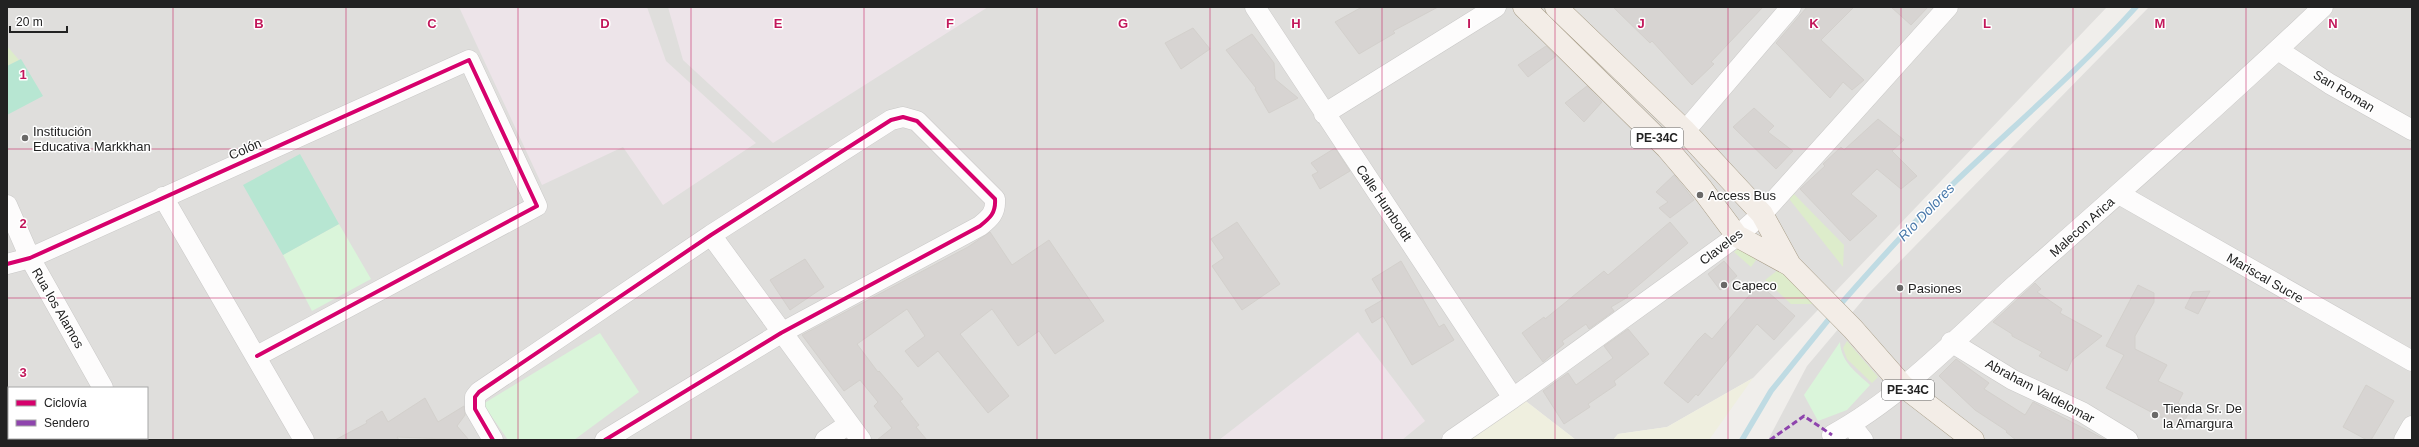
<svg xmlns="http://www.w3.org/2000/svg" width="2419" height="447" viewBox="0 0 2419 447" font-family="Helvetica,sans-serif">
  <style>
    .residential { fill: #dfdedc; fill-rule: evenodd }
    .industrial { fill: #ede4e9 }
    .farmland { fill: #efefdf }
    .grass { fill: #ddeccb }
    .park { fill: #daf5da }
    .pitch { fill: #b7e6d2 }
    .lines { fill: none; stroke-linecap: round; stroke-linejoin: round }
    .stream { stroke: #bfdbe3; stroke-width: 5.5 }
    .building { fill: #d7d4d2; stroke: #d3d0cc }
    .minor-casing { stroke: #c9c8c7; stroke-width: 21 }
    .major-casing { stroke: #a79c86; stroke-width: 23 }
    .minor { stroke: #fdfcfc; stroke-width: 20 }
    .major { stroke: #f3ede7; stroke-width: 22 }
    .quiet { stroke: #8e44ad; stroke-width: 3; stroke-dasharray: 6 3; stroke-linecap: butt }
    .cycleway-casing { stroke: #fff; stroke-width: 6 }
    .cycleway { stroke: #d6006c; stroke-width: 4 }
    .grid { fill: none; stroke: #c2185b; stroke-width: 1; stroke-opacity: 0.55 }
    .poi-dot { fill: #6a6968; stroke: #fff; stroke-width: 1.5 }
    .labels { text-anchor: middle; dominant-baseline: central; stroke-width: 3; stroke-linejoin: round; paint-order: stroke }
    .shield { fill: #fff; stroke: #646464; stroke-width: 1 }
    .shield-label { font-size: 12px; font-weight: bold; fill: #222 }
    .street-label { font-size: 13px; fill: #222; stroke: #fff }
    .poi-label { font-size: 13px; fill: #222; stroke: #fff; text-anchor: start }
    .water-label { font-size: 14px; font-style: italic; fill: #4a7aab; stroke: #fff }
    .grid-label { font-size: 13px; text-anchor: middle; font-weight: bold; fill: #c2185b; stroke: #fff; stroke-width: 3; stroke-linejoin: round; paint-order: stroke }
  </style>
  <rect width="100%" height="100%" fill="#f0eeeb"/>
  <path class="residential" d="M7,7H2107L1753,378L1667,427L1618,434L1613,440H1576L1523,399L1468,440H7ZM9,388H147V438H9Z
    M2149,7H2412V440H1768L1807,366L1867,295Z"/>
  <path class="industrial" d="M459,7H647L666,61L756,143L663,205L623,147L542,185Z
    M668,7H988L773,143L683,60Z
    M1358,332L1425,421L1402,440H1219Z"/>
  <path class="farmland" d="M1753,378L1709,440H1613L1618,434L1667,427Z
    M1523,399L1576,440H1462Z"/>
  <path class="grass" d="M7,46L19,60L7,66Z
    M1791,191L1844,245L1843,267L1790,200Z
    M1741,246L1756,260L1751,267L1734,252Z
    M1778,270L1817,304H1791L1765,280Z
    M1847,341L1878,377L1872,383L1847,359L1843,348Z"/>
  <path class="park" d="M339,224L371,279L312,311L283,255Z
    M600,333L639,392L574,440H508L483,404Z
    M1840,342C1841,362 1856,372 1870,385L1847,410L1818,421L1804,395Z"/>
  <path class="pitch" d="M21,59L43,96L7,115V66Z
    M300,154L339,224L283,255L243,185Z"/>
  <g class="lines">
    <path class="stream" d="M1838,307C1876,264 1914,221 1956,181C2017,123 2080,69 2136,7
      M1742,440L1771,391L1833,314"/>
  </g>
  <path class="building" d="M1362,7H1438L1393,31L1395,33L1359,54L1335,22Z
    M1613,7H1763L1711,62L1714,64L1692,85L1652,41L1650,43Z
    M1807,7H1854L1821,40L1864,80L1852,90L1843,82L1830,98L1776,43Z
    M1891,7H1928L1911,25Z
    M1193,28L1210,49L1181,69L1165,43Z
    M1252,34L1274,63L1275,79L1298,98L1269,113L1255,89L1256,88L1226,50Z
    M1546,46L1556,56L1528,77L1518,65Z
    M1587,86L1602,102L1584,122L1565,103Z
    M1754,108L1774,126L1768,132L1793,151L1776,169L1733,127Z
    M1878,119L1904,140L1892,151L1917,176L1901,189L1877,169L1851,194L1877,216L1850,241L1800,189L1825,166L1823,164L1841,147L1844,150Z
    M1335,148L1350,171L1320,189L1312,175L1318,172L1311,163Z
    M1674,175L1694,200L1670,218L1659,208L1668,202L1656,192Z
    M1237,222L1280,284L1242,310L1212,266L1224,258L1211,239Z
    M1670,222L1688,243L1627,295L1628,297L1611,307L1614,311L1589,329L1586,324L1562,341L1564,344L1543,362L1522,333L1544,317L1545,319L1604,271L1608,275Z
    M990,232L1012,265L1049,240L1104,321L1055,354L1039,331L1018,346L992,309L960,334L1009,396L988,413L938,351L918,367L905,351L925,336L907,309L857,344L878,372L879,371L903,399L900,401L919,425L916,427L927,440H877L892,428L874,406L878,402L860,380L844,391L802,335L968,247Z
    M805,259L824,287L790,310L770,280Z
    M1401,261L1439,327L1444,324L1454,340L1412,365L1383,316L1372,323L1365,310L1384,299L1372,279Z
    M1724,261L1737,276L1720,290L1708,274Z
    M2035,283L2041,289L2037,292L2062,309L2060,313L2102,336L2072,360L2067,371L2039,356L2042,352L2012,336V334L1993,322Z
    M1759,284L1795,316L1774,340L1757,324L1698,396L1696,394L1688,403L1664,383L1698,340L1705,333L1712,339Z
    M2138,285L2154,293V302L2135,336V349L2167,365L2158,381L2183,393L2178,403L2190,410L2181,428L2106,388L2124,355L2106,346Z
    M2210,291L2198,314L2185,308L2193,292Z
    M1628,329L1649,354L1614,381L1616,385L1588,404L1590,407L1564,424L1543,391L1568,373L1576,385L1613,358L1604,346Z
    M1956,359L1989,383L1984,389L2025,415L2033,402L2106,440H2016L2006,432L2007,431L1975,410L1939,376Z
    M2366,385L2394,401L2371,440H2367L2343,427Z
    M425,398L438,422L464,406L465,415L457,426L469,440L397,437L399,440H335L367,423L366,421L382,411L388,422Z"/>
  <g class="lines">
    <defs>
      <path id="minor" d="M1255,7L1513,398
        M2278,50L2330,84L2412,130
        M1324,114L1496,7
        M1667,148L1685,131L1791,7
        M2119,194L2412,361
        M163,197L304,440
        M7,205L30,258L103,388
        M711,235L861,440
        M7,264L30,258L469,60L537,206L257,356
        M1951,342L2013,380L2082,412L2128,440
        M1851,425L1863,440
        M1832,435C1900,398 1957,338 2014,286C2118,194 2222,103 2323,7
        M131,438L133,440
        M493,440L475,409V397L479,392L711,235L891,120L903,117L917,121L995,199C996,213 990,218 980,226L781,333L605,440
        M825,440L849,424
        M1452,440L1513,398L1737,236L1762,214L1948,7
        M2404,440L2412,426"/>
      <path id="major" d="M1524,7L1667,148L1702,189L1737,236L1790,265L1853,329L1903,386L1973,440
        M1556,7L1685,131L1762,214L1790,265"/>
    </defs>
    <use href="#minor" class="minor-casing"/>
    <use href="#major" class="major-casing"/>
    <use href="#minor" class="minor"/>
    <use href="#major" class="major"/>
    <path class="quiet" d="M1770,440L1804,416L1832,435"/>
    <defs>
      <path id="cycleway" d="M7,264L30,258L469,60L537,206L257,356
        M493,440L475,409V397L479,392L711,235L891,120L903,117L917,121L995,199C996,213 990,218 980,226L781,333L605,440"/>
    </defs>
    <use href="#cycleway" class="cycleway-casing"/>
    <use href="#cycleway" class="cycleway"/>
  </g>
  <path class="grid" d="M173,7V440M346,7V440M518,7V440M691,7V440M864,7V440M1037,7V440M1210,7V440M1382,7V440M1555,7V440M1728,7V440M1901,7V440M2073,7V440M2246,7V440M7,149H2412M7,298H2412"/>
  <g class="poi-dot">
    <circle cx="25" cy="138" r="4"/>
    <circle cx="1700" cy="195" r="4"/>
    <circle cx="1724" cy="285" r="4"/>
    <circle cx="1900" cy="288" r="4"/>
    <circle cx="2155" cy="415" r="4"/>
  </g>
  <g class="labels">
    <g class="shield">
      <rect x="1631" y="128" width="52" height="20" rx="3"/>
      <rect x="1882" y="380" width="52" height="20" rx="3"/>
    </g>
    <g class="shield-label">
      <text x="1657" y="138">PE-34C</text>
      <text x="1908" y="390">PE-34C</text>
    </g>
    <g class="street-label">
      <text transform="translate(2344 91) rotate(31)">San Roman</text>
      <text transform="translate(245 149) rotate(-24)">Colón</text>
      <text transform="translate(1384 203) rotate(56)">Calle Humboldt</text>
      <text transform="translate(2082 227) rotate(-42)">Malecon Arica</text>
      <text transform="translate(1721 247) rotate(-37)">Claveles</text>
      <text transform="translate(2265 278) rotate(30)">Mariscal Sucre</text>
      <text transform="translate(58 308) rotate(60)">Rua los Alamos</text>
      <text transform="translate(2040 391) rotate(28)">Abraham Valdelomar</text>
    </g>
    <g class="poi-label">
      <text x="33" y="131">Institución<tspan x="33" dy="15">Educativa Markkhan</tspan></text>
      <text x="1708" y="195">Access Bus</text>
      <text x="1732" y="285">Capeco</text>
      <text x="1908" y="288">Pasiones</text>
      <text x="2163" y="408">Tienda Sr. De<tspan x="2163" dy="15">la Amargura</tspan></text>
    </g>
    <g class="water-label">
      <text transform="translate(1926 212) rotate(-46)">Río Dolores</text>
    </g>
  </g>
  <g class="grid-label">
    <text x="259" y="28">B</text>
    <text x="432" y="28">C</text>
    <text x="605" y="28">D</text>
    <text x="778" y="28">E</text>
    <text x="950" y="28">F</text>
    <text x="1123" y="28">G</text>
    <text x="1296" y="28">H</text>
    <text x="1469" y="28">I</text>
    <text x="1641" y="28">J</text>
    <text x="1814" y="28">K</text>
    <text x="1987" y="28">L</text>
    <text x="2160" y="28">M</text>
    <text x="2333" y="28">N</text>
    <text x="23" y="79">1</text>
    <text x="23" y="228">2</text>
    <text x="23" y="377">3</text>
  </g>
  <rect width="2419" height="447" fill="none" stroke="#222222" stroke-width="16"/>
  <rect x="8" y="387" width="140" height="52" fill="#ffffff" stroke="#a7a7a7"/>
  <rect x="16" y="400" width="20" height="6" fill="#d6006c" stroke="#a7a7a7"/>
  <text x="44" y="407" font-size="12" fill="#222222">Ciclovía</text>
  <rect x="16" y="420" width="20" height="6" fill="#8e44ad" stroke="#a7a7a7"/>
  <text x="44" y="427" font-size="12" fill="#222222">Sendero</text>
  <path d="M10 26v6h57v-6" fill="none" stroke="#222222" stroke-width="2"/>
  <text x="16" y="26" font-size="12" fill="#222222" stroke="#ffffff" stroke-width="3" paint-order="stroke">20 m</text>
</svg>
